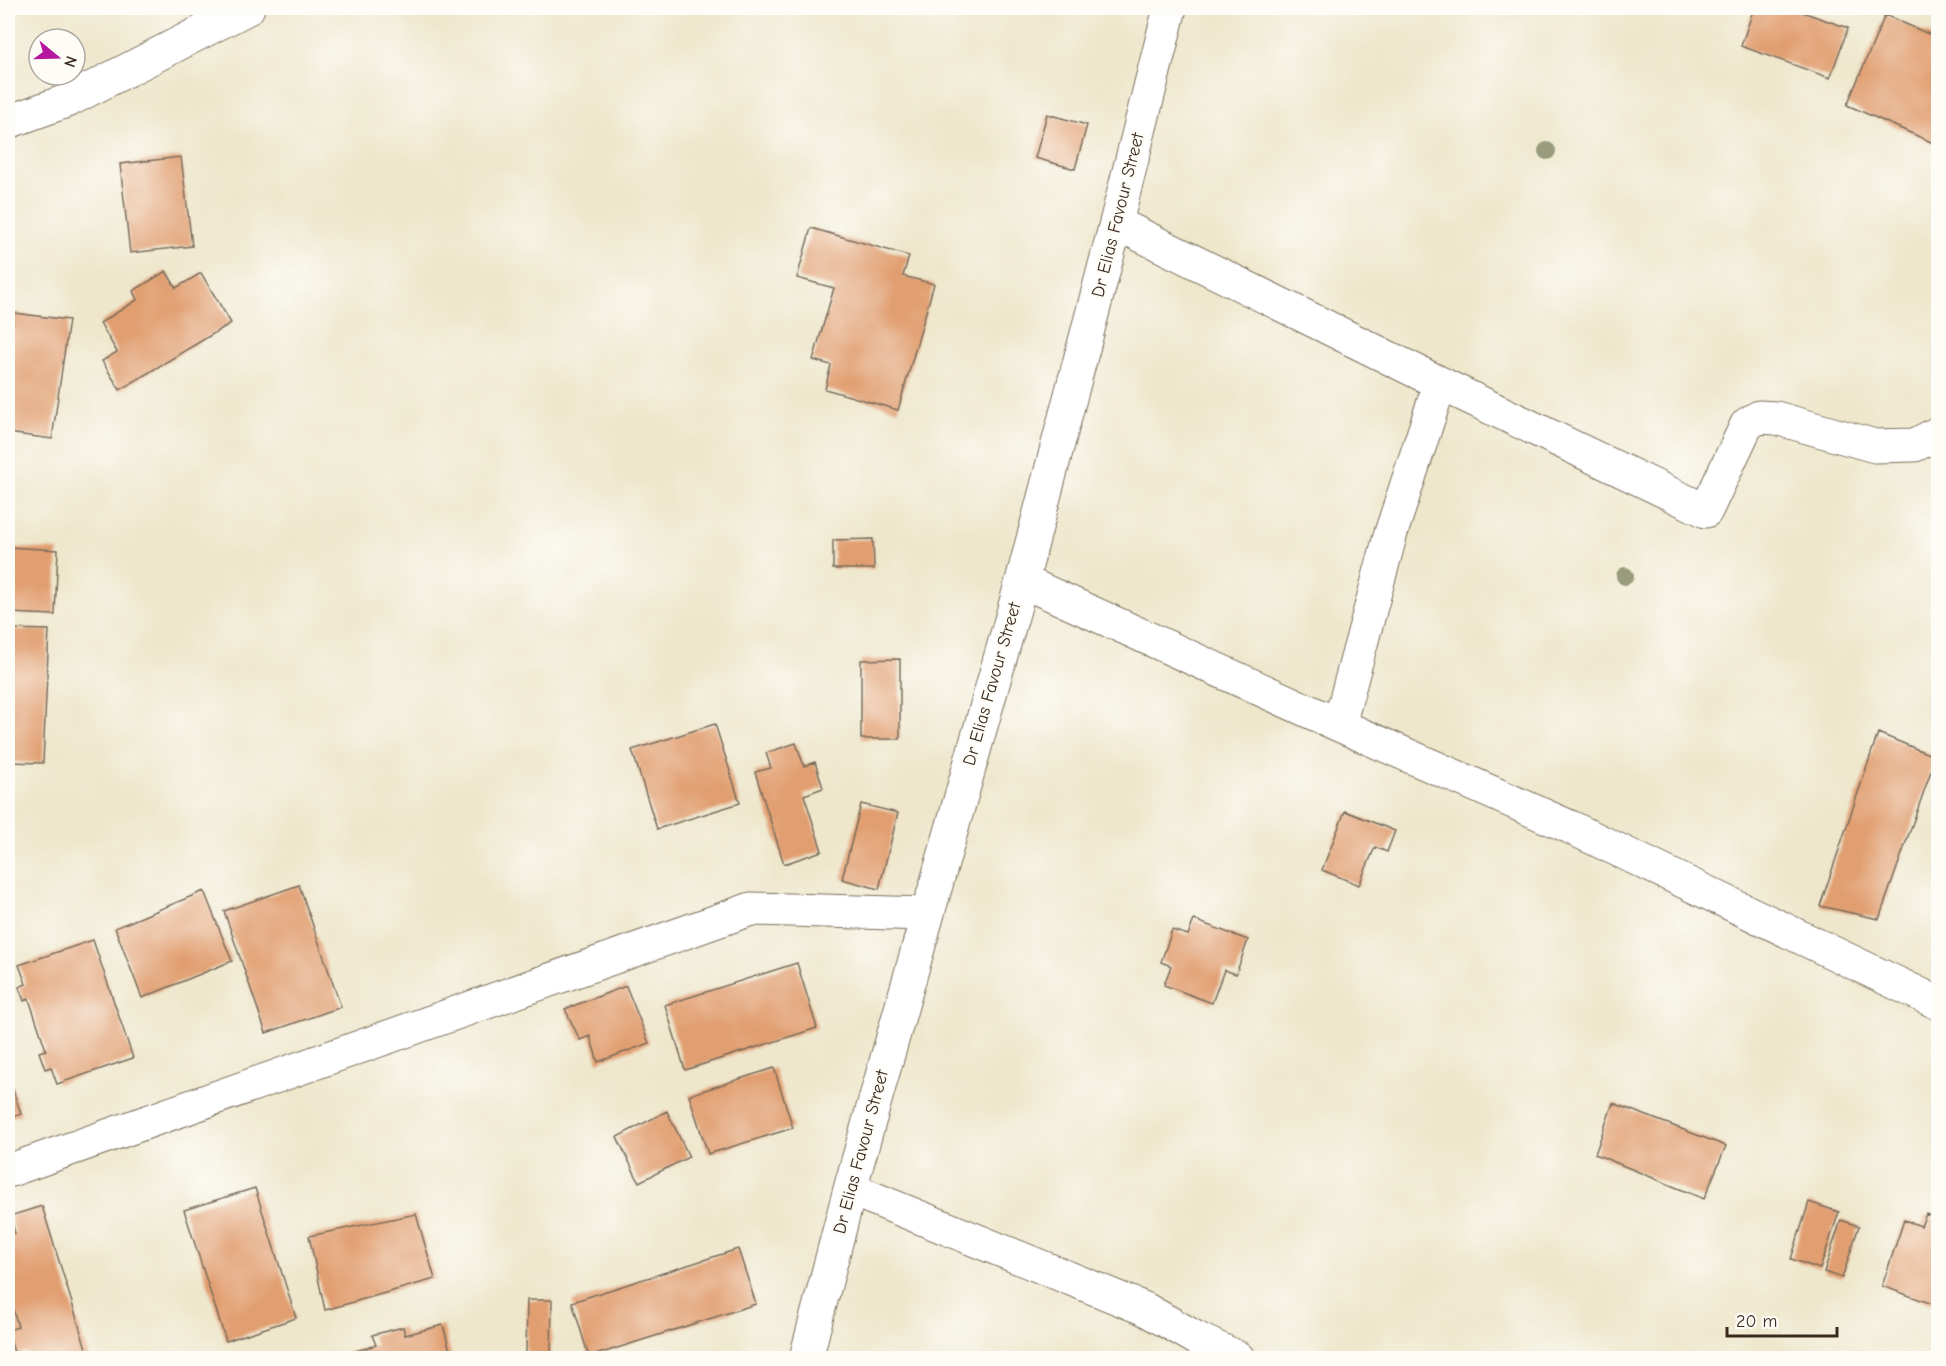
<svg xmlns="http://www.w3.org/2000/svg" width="1946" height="1366" viewBox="0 0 1946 1366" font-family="'Comic Neue',sans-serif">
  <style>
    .building { fill: #e19f71 }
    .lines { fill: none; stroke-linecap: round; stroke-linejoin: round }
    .street-casing { stroke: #7a6c5b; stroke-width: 35 }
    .street { stroke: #fff; stroke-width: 33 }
    .tree { fill: #999b7d }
    .labels { text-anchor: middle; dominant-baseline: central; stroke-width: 5; stroke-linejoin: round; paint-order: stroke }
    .street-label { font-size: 18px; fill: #3b2a1e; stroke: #fdfcf7 }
  </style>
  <rect width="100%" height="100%" fill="#fdfcf7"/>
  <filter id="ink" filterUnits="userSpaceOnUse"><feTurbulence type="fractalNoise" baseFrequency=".0167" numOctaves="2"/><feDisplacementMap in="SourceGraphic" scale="12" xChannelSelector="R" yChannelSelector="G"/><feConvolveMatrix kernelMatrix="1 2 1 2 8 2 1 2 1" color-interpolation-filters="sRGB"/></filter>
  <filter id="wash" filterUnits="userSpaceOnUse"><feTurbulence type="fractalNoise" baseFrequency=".008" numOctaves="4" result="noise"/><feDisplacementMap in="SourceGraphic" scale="24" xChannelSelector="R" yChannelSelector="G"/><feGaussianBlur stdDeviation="1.35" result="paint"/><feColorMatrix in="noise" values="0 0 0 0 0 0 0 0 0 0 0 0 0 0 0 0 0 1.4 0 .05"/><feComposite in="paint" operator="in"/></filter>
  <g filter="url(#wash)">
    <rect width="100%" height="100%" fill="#eee7cc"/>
    <g id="blocks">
      <path class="building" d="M1754,8H1791L1848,28L1830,78L1741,46Z
        M1885,15L1938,38V145L1847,105Z
        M1047,114L1087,125L1075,169L1035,158Z
        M181,157L192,246L130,253L120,164Z
        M811,228L909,256L903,276L934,284L898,410L825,389L831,365L813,360L834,288L797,278Z
        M166,271L176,288L201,273L231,323L120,390L102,361L117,352L100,323L137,300L133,291Z
        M14,313L69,320L52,439L8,433V359Z
        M873,539L874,569H833V540Z
        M8,547L58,550L55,615L8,613Z
        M8,629L49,630L43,763L8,762Z
        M900,659V739H861V660Z
        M715,724L740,803L657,829L632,750Z
        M1878,733L1936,757L1879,919L1820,906Z
        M796,743L804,766L815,762L823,788L804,795L822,851L784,864L755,772L771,768L766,753Z
        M861,804L898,813L879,889L842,879Z
        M1345,811L1395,831L1387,852L1375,847L1359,885L1322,870Z
        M299,885L341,1007L266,1033L224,911Z
        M204,891L232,961L142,998L115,928Z
        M1194,920L1248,940L1236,974L1224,970L1212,1003L1164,985L1171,966L1161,962L1172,930L1188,935Z
        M93,940L133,1058L57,1084L51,1067L45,1069L39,1052L46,1050L29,999L24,1001L19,987L26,984L19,965Z
        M797,963L817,1028L685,1070L665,1005Z
        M626,986L649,1043L598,1062L590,1036L580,1040L565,1009Z
        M774,1068L793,1128L708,1154L689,1095Z
        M8,1075L21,1114L8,1119Z
        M1613,1103L1726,1146L1704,1199L1595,1154Z
        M667,1111L689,1157L639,1182L617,1137Z
        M255,1188L296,1318L226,1341L184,1210Z
        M1809,1202L1839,1212L1820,1269L1791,1259Z
        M42,1206L89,1358H28L26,1352L15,1356L8,1332V1330L18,1327L10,1298L8,1299V1235L15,1233L10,1216Z
        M416,1214L435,1279L325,1310L309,1236Z
        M1926,1214L1938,1219V1306L1882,1286L1904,1220L1921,1226Z
        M1841,1220L1859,1226L1842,1278L1824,1272Z
        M738,1249L756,1304L589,1357L572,1302Z
        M527,1300H552L551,1356L526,1355Z
        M443,1325L452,1358H346L345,1354L376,1345L372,1335L403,1327L405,1335Z"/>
    </g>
  </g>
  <g filter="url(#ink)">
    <use href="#blocks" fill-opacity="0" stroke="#7a6c5b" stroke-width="1.5"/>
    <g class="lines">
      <defs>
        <path id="street" d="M8,122L69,100L248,8
          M1116,223L1456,391L1706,511L1747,424L1759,417L1776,418L1875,446L1915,445L1938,433
          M1022,581L1339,725L1570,827L1938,1003
          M1339,725L1391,533L1440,383
          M8,1171L751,909L926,914
          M850,1189L1145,1309L1196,1338L1238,1358
          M806,1358L850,1189L1022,581L1116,223L1170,8"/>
      </defs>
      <use href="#street" class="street-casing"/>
      <use href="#street" class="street"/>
    </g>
    <g class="tree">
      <circle cx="1547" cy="151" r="9"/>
      <circle cx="1625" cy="576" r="9"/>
    </g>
  </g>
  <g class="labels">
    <g class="street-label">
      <text transform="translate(1118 215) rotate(-76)">Dr Elias Favour Street</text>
      <text transform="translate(992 684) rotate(-74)">Dr Elias Favour Street</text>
      <text transform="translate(861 1152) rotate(-75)">Dr Elias Favour Street</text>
    </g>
  </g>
  <rect width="1946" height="1366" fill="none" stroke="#fdfcf7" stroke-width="30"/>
  <g transform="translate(57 57) rotate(109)"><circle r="28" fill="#fdfcf7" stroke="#afa8a0" stroke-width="1.5"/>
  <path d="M0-4.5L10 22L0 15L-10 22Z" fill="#b5179e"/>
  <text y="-9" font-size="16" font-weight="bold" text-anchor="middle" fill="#3b2a1e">N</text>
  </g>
  <path d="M1727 1327v9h110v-9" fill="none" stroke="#3b2a1e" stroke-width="3"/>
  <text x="1736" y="1327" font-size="18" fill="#3b2a1e" stroke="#fdfcf7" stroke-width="4.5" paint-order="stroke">20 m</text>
</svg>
